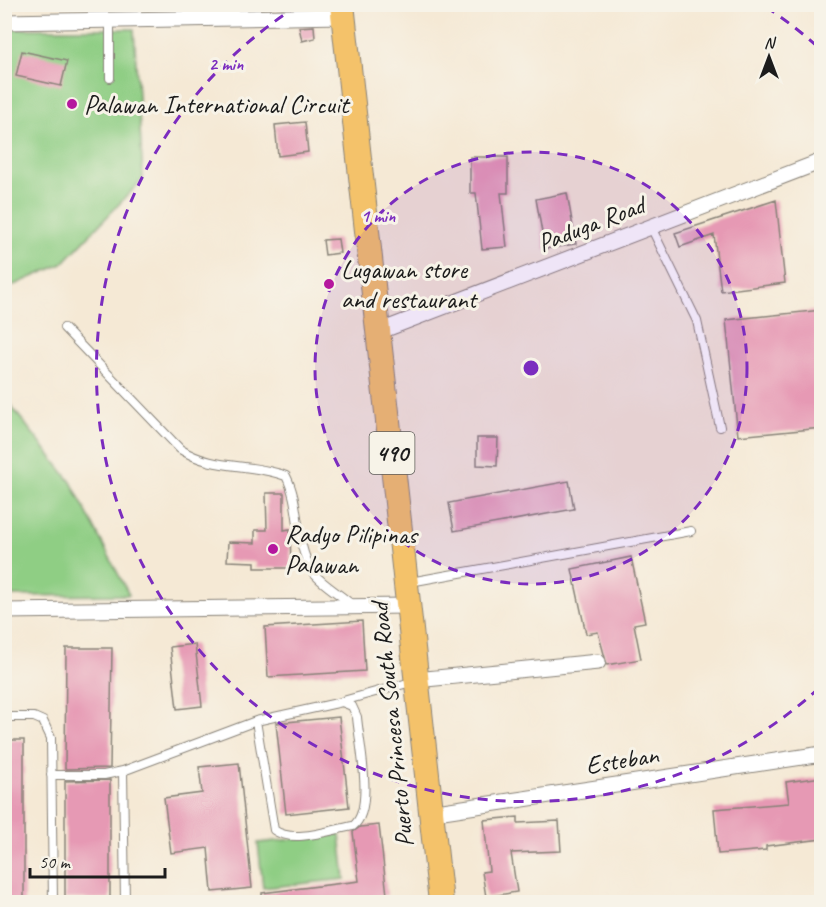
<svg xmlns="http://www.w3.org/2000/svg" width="826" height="907" viewBox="0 0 826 907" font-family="Caveat,sans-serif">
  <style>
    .green { fill: #8fce84; stroke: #567550; stroke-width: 1.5 }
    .building { fill: #e699b4 }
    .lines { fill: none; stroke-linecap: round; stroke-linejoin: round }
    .service-casing { stroke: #888278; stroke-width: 10 }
    .minor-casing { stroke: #888278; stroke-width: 17 }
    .primary-casing { stroke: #888278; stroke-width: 26 }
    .service { stroke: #fff; stroke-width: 8 }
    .minor { stroke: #fff; stroke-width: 15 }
    .primary { stroke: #f4c26a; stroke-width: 24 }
    .ring { fill: none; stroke: #7b2cbf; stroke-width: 3; stroke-dasharray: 10 8 }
    .poi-dot { fill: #b5179e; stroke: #f7f3e8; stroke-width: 2 }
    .labels { text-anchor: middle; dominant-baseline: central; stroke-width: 6; stroke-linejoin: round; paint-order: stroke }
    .shield { fill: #f7f3e8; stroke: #5e5c59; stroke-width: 1.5 }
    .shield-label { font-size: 24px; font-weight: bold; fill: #1c1c1c }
    .poi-label { font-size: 26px; fill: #1c1c1c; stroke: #f7f3e8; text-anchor: start }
    .street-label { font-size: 26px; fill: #1c1c1c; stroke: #f7f3e8 }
    .centre { fill: #7b2cbf; stroke: #f7f3e8; stroke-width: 3 }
    .ring-label { font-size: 18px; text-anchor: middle; font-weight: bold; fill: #7b2cbf; stroke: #f7f3e8; stroke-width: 6; stroke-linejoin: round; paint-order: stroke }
  </style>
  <rect width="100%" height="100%" fill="#f7f3e8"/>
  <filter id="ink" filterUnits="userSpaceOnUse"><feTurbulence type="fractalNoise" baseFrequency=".0167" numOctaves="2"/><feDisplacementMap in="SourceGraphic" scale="12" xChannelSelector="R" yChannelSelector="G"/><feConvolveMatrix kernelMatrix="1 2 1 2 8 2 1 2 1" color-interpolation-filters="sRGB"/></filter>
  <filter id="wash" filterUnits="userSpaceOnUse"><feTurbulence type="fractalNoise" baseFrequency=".008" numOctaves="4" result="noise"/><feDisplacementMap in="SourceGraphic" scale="24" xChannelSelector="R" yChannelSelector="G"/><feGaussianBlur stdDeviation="1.35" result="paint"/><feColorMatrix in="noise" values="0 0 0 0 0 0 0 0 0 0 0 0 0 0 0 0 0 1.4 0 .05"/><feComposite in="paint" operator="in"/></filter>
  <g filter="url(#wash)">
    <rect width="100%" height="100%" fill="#f5e9d5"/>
    <path class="green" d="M5,29H134L143,179L62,264L5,289Z
      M4,397L71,482L129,595L5,596Z
      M340,834L345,879L263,888L258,843Z"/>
    <g id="blocks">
      <path class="building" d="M314,26L315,38L302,41L299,27Z
        M22,51L67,61L61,86L16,76Z
        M305,122L308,152L278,156L275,125Z
        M470,157H508V193H501L507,247L482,249L476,193H470Z
        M567,193L576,244L545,249L536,199Z
        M776,200L785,283L721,291L714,235L680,247L675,233Z
        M338,239L340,253L325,255L323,240Z
        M822,310V428L738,436L726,320Z
        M477,438H498L497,466L477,465Z
        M569,481L574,509L454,531L449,503Z
        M266,493H284V530L290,529L291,568H255V562L227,561L228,542L255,543V530H267Z
        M631,557L645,622L634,624L641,659L607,665L598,632L586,634L572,569Z
        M362,621L365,671L268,677L265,627Z
        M195,644L202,706L177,709L170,647Z
        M66,648H112L110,768L65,769Z
        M339,717L349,807L286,814L276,723Z
        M4,740H24V903H4Z
        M239,763L252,888L212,892L208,848L171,853L164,798L202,793L199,767Z
        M822,777V839L766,846V850L718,854L714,809L789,803L786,782Z
        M110,780V899H65V781Z
        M518,817V823L559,821L561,851L511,853L517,892L486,897L482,872L489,871L484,820Z
        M379,825L387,895L356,899L357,903H262V893L359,881L353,832L360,827Z"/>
    </g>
  </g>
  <g filter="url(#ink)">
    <use href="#blocks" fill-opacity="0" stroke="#888278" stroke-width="1.5"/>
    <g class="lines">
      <defs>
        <path id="service" d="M110,19V78
          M651,227L697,321L720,427
          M64,328L180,449C214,471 249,462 286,476C301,505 294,541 312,571C320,583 340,594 351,604
          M410,582L691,531
          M343,701L415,681
          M4,717H34L43,721L51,738L53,902
          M123,771L125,902
          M51,775H104L123,771L256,721L342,702L352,706L357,717C359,743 375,810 353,826C330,830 293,844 274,830L256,721"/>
        <path id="minor" d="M4,22L343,16
          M378,332L822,161
          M4,611L408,606
          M416,680L598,662
          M430,813L822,754"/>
        <path id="primary" d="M342,4L441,902"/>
      </defs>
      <use href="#service" class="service-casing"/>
      <use href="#minor" class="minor-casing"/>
      <use href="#primary" class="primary-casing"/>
      <use href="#service" class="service"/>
      <use href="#minor" class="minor"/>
      <use href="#primary" class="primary"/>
    </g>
  </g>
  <circle cx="531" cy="368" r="216" fill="#7b2cbf" fill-opacity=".12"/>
  <g class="ring">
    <circle cx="531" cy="368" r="216"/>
    <path d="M819 688A431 431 0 1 1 296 7M766 7A431 431 0 0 1 819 48"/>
  </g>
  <g class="poi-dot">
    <circle cx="72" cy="104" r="6"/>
    <circle cx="329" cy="284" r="6"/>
    <circle cx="273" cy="549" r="6"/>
  </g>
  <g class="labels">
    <rect class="shield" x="369.5" y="432" width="45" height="42" rx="4.5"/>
    <g class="shield-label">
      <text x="392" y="453">490</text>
    </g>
    <g class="poi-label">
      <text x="84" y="104">Palawan International Circuit</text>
      <text x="341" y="269">Lugawan store<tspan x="341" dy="30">and restaurant</tspan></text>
      <text x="285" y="534">Radyo Pilipinas<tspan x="285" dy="30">Palawan</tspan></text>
    </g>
    <g class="street-label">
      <text transform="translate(591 224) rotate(-21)">Paduga Road</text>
      <text transform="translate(392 725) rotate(-96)">Puerto Princesa South Road</text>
      <text transform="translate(622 760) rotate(-9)">Esteban</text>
    </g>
  </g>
  <circle cx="531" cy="368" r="9" class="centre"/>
  <g class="ring-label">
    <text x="226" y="70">2 min</text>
    <text x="378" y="222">1 min</text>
  </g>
  <rect width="826" height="907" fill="none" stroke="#f7f3e8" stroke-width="24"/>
  <g transform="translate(769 57)" stroke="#f7f3e8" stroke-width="4.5" paint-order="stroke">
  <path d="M0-4.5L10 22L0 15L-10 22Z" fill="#1c1c1c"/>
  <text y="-9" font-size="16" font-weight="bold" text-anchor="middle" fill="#1c1c1c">N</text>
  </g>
  <path d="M30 868v9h135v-9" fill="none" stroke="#1c1c1c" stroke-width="3"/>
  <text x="39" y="868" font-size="18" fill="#1c1c1c" stroke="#f7f3e8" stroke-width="4.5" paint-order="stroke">50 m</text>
</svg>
